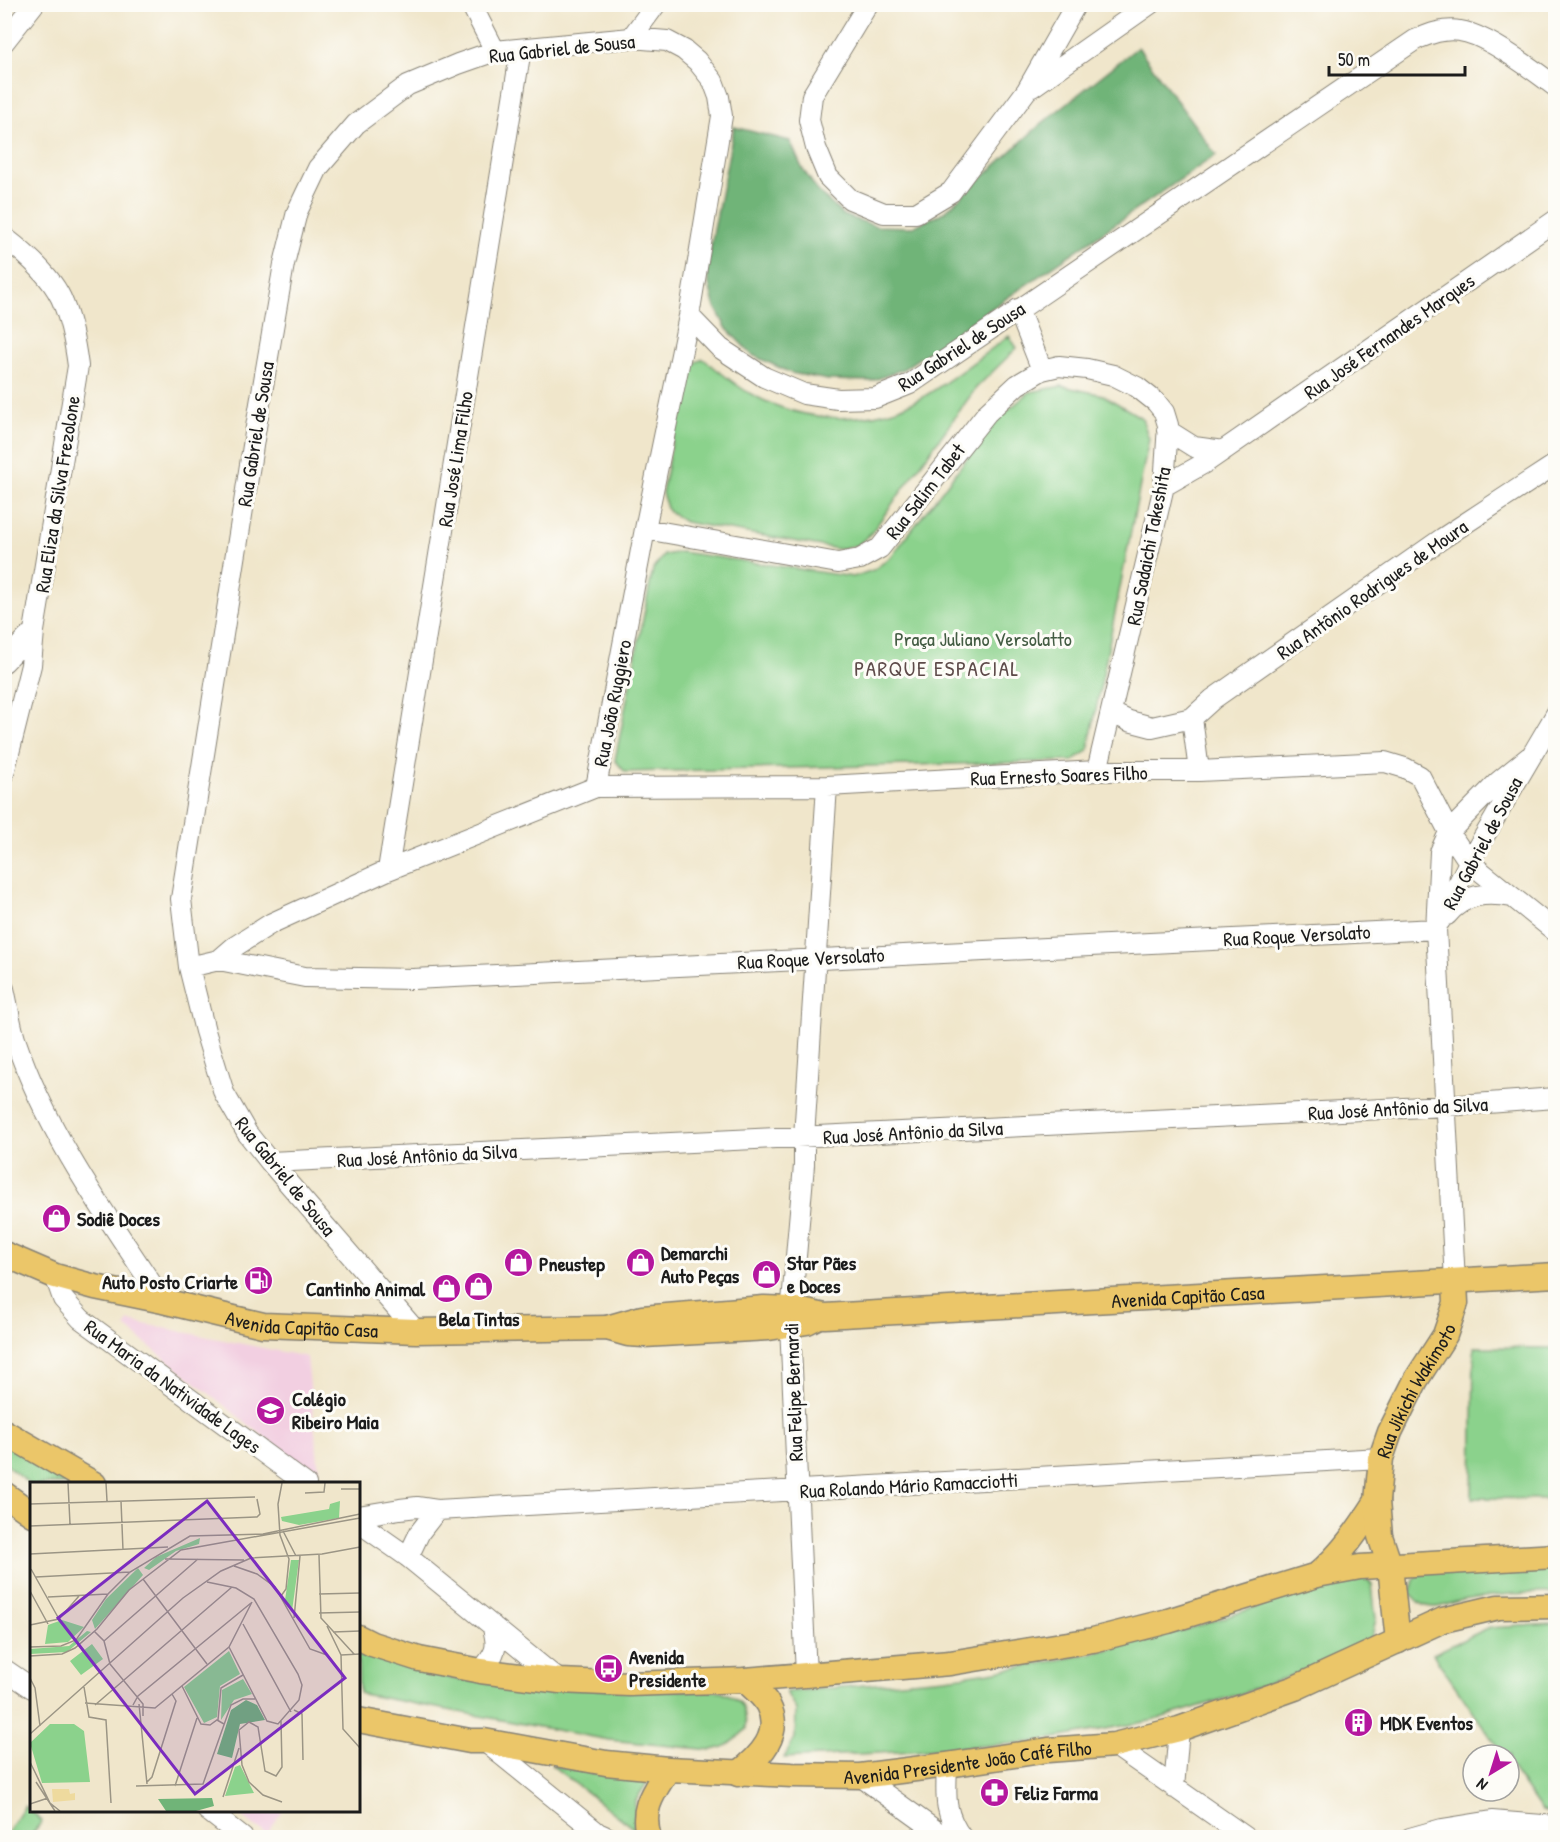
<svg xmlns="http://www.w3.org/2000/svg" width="1560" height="1842" viewBox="0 0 1560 1842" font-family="'Patrick Hand',sans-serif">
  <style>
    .built { fill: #f2cfe1 }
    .green { fill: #8bd28c; stroke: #547754; stroke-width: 1.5 }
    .forest { fill: #70b478; stroke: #46684a; stroke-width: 1.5 }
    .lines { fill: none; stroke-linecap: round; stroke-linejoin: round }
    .minor-casing { stroke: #868174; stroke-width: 22 }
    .major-casing { stroke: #868174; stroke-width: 27 }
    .minor { stroke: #fff; stroke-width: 20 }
    .major { stroke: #ebc669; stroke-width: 24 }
    .labels { text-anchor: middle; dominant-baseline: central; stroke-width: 6; stroke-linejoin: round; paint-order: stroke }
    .street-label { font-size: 20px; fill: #1c1c1c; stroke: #fdfcf7 }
    .park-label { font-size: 20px; fill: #435c43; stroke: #fdfcf7 }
    .poi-label { font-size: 20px; font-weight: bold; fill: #1c1c1c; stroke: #fdfcf7; text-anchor: start }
    .neighbourhood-label { font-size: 21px; letter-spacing: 1.5px; fill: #5e4b4a; stroke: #fdfcf7 }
    .inset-road { fill: none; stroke: #9b9585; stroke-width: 1.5 }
    .view { fill: #7b2cbf; fill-opacity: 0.15; stroke: #7b2cbf; stroke-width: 3 }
    .inset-edge { fill: none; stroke: #1c1c1c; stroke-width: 3 }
  </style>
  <rect width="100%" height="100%" fill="#fdfcf7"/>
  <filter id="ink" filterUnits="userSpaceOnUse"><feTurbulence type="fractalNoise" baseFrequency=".0167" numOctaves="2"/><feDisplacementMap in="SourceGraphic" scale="12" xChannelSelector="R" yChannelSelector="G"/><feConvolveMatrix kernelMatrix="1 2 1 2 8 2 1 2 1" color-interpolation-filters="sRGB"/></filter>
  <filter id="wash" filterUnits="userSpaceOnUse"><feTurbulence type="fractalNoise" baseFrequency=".008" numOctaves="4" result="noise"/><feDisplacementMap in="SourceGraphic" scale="24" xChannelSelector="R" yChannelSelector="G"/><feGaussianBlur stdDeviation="1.35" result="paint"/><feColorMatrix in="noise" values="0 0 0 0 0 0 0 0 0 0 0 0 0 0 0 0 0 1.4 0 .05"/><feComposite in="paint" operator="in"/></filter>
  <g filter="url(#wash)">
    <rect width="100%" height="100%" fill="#f0e6cb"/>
    <path class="built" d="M129,1321L307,1357L319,1470L297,1463L125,1327Z
      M234,1811H283L267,1834Z"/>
    <path class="green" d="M1009,336L1017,348L976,388L872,532L858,545L838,549L685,522L668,511L662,493L687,366L703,359C719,370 734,385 751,394C804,423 870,427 923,397C953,379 981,356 1009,336Z
      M1062,386L1103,395L1142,418L1149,439L1088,751L1073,761L625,772L615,760L653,569L664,555L681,552L853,577L873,570L891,557L997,419L1030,392Z
      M1474,1347L1555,1348V1499L1472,1498Z
      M4,1440L76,1483L31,1485L5,1464Z
      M1555,1565V1593C1524,1592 1494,1595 1463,1600C1453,1602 1441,1608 1432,1607C1420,1606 1417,1601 1410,1593L1414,1580L1426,1571Z
      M1362,1573L1372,1585L1376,1619L1371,1640L1346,1656L1240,1694L1150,1721L1032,1742L915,1751L784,1758L795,1738L796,1710L786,1692C839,1687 892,1683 945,1678C1006,1671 1068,1659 1128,1645C1207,1627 1284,1595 1362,1573Z
      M1555,1624H1556L1555,1815L1542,1811L1509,1764V1755H1503L1433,1654L1488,1628Z
      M358,1654L454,1679L544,1688L721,1691C742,1700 746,1706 746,1729C735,1741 728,1747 712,1750L609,1740L362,1694L359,1693Z
      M551,1765L647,1783L635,1801L634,1829Z
      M25,1806L42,1821L30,1837H5Z"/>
    <path class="forest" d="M1138,47L1216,155L903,369L872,381L828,380L791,373L752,355L727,329L714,305L706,271L734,127L790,141L802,168L817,190L843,215L876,226L913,227L944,212L1041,124Z"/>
  </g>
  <g filter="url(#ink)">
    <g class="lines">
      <defs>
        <path id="minor" d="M471,4L495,51
          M868,4L812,96L809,120L816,148L828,177L850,199L884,213H916L951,192L1027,90L1076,4
          M631,38L656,4
          M4,42L34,4
          M1032,87L1150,4
          M4,237C25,253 50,275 61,298C71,320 75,343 78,366L34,631L31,665L4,773
          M1018,309L1042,370L1059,366L1087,369L1113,375L1137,387L1156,402L1164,412L1168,425L1164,486L1097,771
          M689,316L720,348L764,377L804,394L838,399L875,398L910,384L1415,40C1429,34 1444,28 1460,31C1485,34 1535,71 1556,87
          M1167,430L1194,447L1223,451
          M1164,486L1208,461L1556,220
          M645,529L838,563L860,559L880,548L987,413L1017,385L1042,370
          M4,662L34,631
          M1112,713L1129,721L1152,727L1192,718
          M1199,771L1192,718L1213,699L1443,538L1556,464
          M388,870L521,49
          M1447,915C1464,894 1486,892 1512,897
          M1440,921L1469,862L1556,714
          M219,960L234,947L272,923L388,870L596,787L827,786L1097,771H1199L1385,762L1405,768L1420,776L1449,832L1469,862L1556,932
          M189,967L219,960L305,977L413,979L1436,929
          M4,989C8,1005 10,1023 15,1039C47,1134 108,1218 163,1301
          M270,1162L1446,1106L1556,1098
          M55,1276L63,1299L81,1319L306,1484
          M1455,1281L1436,929L1440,852L1449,832L1498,782L1529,757
          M416,1331L270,1162L247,1133L224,1093L205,1031L189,967L181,899L256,427L284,264L297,212L318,168L356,124L408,85L458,64L495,51L631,38L667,41L684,50L697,61L713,81L719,97L722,116L689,316L645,529L596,787
          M358,1516L400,1509L417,1507L437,1510L1381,1458
          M358,1522L408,1557L560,1681
          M408,1557L420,1532L437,1510
          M4,1669L32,1688
          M481,1671C496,1653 499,1648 492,1625
          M806,1675L790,1325L804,1165V1137L827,786
          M484,1741L598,1833L609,1838
          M1114,1745L1247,1838
          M947,1765C946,1795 943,1812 962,1838
          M860,1776L946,1838
          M1174,1788L1179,1729
          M207,1810L243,1838
          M1410,1838L1442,1829L1492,1821L1556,1826"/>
        <g id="major">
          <path id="s1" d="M4,1254L55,1276L95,1287L163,1301L263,1325L416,1331L607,1328L628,1334L644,1335L769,1328L807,1322L819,1316"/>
          <path id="s2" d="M607,1328L642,1318L764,1308L792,1309L825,1316L1556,1275"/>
          <path d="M4,1432L94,1484"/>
          <path d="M4,1494L32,1514"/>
          <path d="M1317,1575C1342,1554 1359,1529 1377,1501"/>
          <path d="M358,1637L372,1644L419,1659L481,1671L560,1681L629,1684L745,1680L950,1663L1093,1640L1168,1621L1317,1575L1360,1567L1556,1556"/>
          <path id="s3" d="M1398,1641L1390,1566L1380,1536L1377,1501L1381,1458L1390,1432L1416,1380L1445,1335L1456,1303L1455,1281"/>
          <path id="s4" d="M358,1720L470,1741H484L606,1763L668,1769L792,1775L860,1776L947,1765L1048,1750L1114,1745L1179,1729L1295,1688L1443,1620L1498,1607L1556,1606"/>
          <path d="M738,1774C760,1757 783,1734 768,1705C763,1695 753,1688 745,1680"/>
          <path d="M649,1838C640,1808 653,1793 668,1769"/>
        </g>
      </defs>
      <use href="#minor" class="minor-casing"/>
      <use href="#major" class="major-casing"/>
      <use href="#minor" class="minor"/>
      <use href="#major" class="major"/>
    </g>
  </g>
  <defs>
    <symbol id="shop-disc" viewBox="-11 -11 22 22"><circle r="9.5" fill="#b5179e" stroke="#fdfcf7"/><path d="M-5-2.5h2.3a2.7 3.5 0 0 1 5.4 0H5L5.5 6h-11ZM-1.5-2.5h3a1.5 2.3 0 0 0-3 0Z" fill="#fff"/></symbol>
    <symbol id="fuel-disc" viewBox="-11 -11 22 22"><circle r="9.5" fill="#b5179e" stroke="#fdfcf7"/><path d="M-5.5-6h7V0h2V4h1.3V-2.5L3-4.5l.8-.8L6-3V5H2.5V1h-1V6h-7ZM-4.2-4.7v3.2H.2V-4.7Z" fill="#fff"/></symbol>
    <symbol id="school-disc" viewBox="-11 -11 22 22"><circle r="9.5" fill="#b5179e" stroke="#fdfcf7"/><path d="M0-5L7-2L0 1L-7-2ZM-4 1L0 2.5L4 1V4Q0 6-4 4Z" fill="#fff"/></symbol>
    <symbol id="bus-disc" viewBox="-11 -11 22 22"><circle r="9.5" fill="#b5179e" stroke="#fdfcf7"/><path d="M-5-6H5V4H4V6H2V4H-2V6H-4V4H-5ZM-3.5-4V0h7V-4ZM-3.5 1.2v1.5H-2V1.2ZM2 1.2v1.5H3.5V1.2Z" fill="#fff"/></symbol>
    <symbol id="building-disc" viewBox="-11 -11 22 22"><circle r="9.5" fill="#b5179e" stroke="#fdfcf7"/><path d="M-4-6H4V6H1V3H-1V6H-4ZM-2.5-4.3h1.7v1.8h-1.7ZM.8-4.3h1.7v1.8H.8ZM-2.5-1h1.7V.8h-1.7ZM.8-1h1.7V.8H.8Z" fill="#fff"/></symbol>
    <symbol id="pharmacy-disc" viewBox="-11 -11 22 22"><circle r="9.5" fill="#b5179e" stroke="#fdfcf7"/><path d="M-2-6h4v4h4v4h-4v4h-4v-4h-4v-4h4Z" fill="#fff"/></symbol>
  </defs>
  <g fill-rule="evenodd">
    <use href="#shop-disc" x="40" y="1202" width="33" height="33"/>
    <use href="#shop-disc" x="502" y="1246" width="33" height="33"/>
    <use href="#shop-disc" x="624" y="1246" width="33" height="33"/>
    <use href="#shop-disc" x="750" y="1258" width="33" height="33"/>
    <use href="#fuel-disc" x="242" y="1264" width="33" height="33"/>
    <use href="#shop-disc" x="462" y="1270" width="33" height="33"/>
    <use href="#shop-disc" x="430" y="1272" width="33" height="33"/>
    <use href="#school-disc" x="254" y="1394" width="33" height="33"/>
    <use href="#bus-disc" x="592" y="1652" width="33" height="33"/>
    <use href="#building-disc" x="1342" y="1706" width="33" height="33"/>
    <use href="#pharmacy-disc" x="978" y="1776" width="33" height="33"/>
  </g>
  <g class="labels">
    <g class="street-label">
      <text transform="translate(562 48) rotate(-6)">Rua Gabriel de Sousa</text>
      <text transform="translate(1389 336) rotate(-35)">Rua José Fernandes Marques</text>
      <text transform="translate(961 346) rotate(-33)">Rua Gabriel de Sousa</text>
      <text transform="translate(255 434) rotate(-81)">Rua Gabriel de Sousa</text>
      <text transform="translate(455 459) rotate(-81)">Rua José Lima Filho</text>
      <text transform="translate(925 491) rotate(-52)">Rua Salim Tabet</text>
      <text transform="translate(57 494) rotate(-81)">Rua Eliza da Silva Frezolone</text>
      <text transform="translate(1148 546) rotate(-79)">Rua Sadaichi Takeshita</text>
      <text transform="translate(1372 589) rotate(-35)">Rua Antônio Rodrigues de Moura</text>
      <text transform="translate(612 703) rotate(-79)">Rua João Ruggiero</text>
      <text transform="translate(1059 775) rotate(-2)">Rua Ernesto Soares Filho</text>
      <text transform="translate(1482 843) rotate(-62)">Rua Gabriel de Sousa</text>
      <text transform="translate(1297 935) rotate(-3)">Rua Roque Versolato</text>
      <text transform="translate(811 958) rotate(-3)">Rua Roque Versolato</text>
      <text transform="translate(1398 1108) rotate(-3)">Rua José Antônio da Silva</text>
      <text transform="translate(913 1132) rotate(-3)">Rua José Antônio da Silva</text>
      <text transform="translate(427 1155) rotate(-3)">Rua José Antônio da Silva</text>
      <text transform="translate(286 1176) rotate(51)">Rua Gabriel de Sousa</text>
      <text stroke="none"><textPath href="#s2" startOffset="584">Avenida Capitão Casa</textPath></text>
      <text stroke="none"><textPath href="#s1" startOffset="308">Avenida Capitão Casa</textPath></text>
      <text transform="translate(173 1386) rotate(36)">Rua Maria da Natividade Lages</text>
      <text stroke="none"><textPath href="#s3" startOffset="261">Rua Jikichi Wakimoto</textPath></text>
      <text transform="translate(793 1392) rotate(-92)">Rua Felipe Bernardi</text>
      <text transform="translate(909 1485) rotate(-3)">Rua Rolando Mário Ramacciotti</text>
      <text stroke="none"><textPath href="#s4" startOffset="615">Avenida Presidente João Café Filho</textPath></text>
    </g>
    <g class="park-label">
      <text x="983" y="638">Praça Juliano Versolatto</text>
    </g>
    <g class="poi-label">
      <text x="77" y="1218">Sodiê Doces</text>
      <text x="661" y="1252">Demarchi<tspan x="661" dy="23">Auto Peças</tspan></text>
      <text x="787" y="1262">Star Pães<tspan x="787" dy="23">e Doces</tspan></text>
      <text x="539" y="1263">Pneustep</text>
      <text x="238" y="1281" text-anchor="end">Auto Posto Criarte</text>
      <text x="425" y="1288" text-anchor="end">Cantinho Animal</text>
      <text x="479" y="1318" text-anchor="middle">Bela Tintas</text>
      <text x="292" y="1398">Colégio<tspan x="292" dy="23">Ribeiro Maia</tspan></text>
      <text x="629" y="1656">Avenida<tspan x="629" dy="23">Presidente</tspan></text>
      <text x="1380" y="1722">MDK Eventos</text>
      <text x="1015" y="1792">Feliz Farma</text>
    </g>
    <g class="neighbourhood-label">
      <text x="937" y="668">PARQUE ESPACIAL</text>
    </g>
  </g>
  <g transform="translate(30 1482)">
    <rect width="330" height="330" fill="#f0e6cb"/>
    <path d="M310,19L309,36L269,43L252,39L251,35L299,27L300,22ZM170,56L169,62L146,69L119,88L114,86L126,75ZM261,78H269L262,129L255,118ZM108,86L113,93L65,147L62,138L76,117ZM32,138L54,145L38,160L15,162L18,143ZM57,149L61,150L37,170L0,172V167L39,164ZM62,162L73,177L51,193L40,179ZM199,169L210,192L190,204L187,235L174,241L154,205ZM213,197L222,212L204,218L191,238L192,208ZM20,242H44L54,249L60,300L12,301L0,261ZM210,283L224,311L195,314L205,285Z" fill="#8bd28c"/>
    <path d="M216,218L227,223L235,238L210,242L202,276L187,272L201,228ZM182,316L184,324L166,329H136L128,317Z" fill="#70b478"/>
    <path d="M22,307H39L40,312L45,311V318L23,320Z" fill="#eeda9e"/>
    <path class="inset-road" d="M38,1L40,42M76,1L77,19M311,7H330M275,11L294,10L295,1M91,19L93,68M0,22L225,15M0,44L227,35L230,32L227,17M253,49L266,74M0,72L138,65M289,73L291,136L324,172M135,77L214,78M204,84L227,92L245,105L280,167L297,173M1,87L29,137M6,95L100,90M113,97L177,182M177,100L206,106L224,117L268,192L272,203L269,218L248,242L237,239L199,165M0,109L18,142M289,112L330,111M251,114L256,107L259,77L250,53L248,22L252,1M18,115L78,112M289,131L330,130M264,136L270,74M213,142L261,230M0,143L29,137L49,114M297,144L311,173L313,247L330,266M64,149L74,159L80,182M303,150L330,149M74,159L168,77M0,165L31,164L46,158L78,112L100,90L160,54L233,52L330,32M311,173L330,172M0,174L32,172L45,166L67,147L99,108L151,68L330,36M80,182L113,222V234M0,196L5,206L10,244M152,204L171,242L180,243L187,238L194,242M54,205L59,235L76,238L81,321M55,221L125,226L199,165L222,120M109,222L117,302M65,223L202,105M103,223L108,214L221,121M264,228L272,232L273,278M188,238L191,206L213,193M251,239L252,285L246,294L235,289L228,245L219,240L209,248L212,283L219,300L233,313L252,320M0,252L153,116L191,89L221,76L292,72L330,65M0,280L20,321L30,329M6,300L25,329M117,300L122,295L146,219L142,212M106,304L173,302L201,223L213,217H225M145,304L167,236M193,315L209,266M0,322L18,316"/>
    <path class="view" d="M177,19L315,196L165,312L28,136Z"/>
    <rect width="330" height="330" class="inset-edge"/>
  </g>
  <rect width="1560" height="1842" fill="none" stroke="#fdfcf7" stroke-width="24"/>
  <g transform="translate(1491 1773) rotate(218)"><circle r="28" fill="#fdfcf7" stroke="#a3a29f" stroke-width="1.5"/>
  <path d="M0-4.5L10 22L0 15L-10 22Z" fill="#b5179e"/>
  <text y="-9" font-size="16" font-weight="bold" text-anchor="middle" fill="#1c1c1c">N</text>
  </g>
  <path d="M1329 66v9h136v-9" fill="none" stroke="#1c1c1c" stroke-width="3"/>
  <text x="1338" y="66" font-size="18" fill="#1c1c1c" stroke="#fdfcf7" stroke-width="4.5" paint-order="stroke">50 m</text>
</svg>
